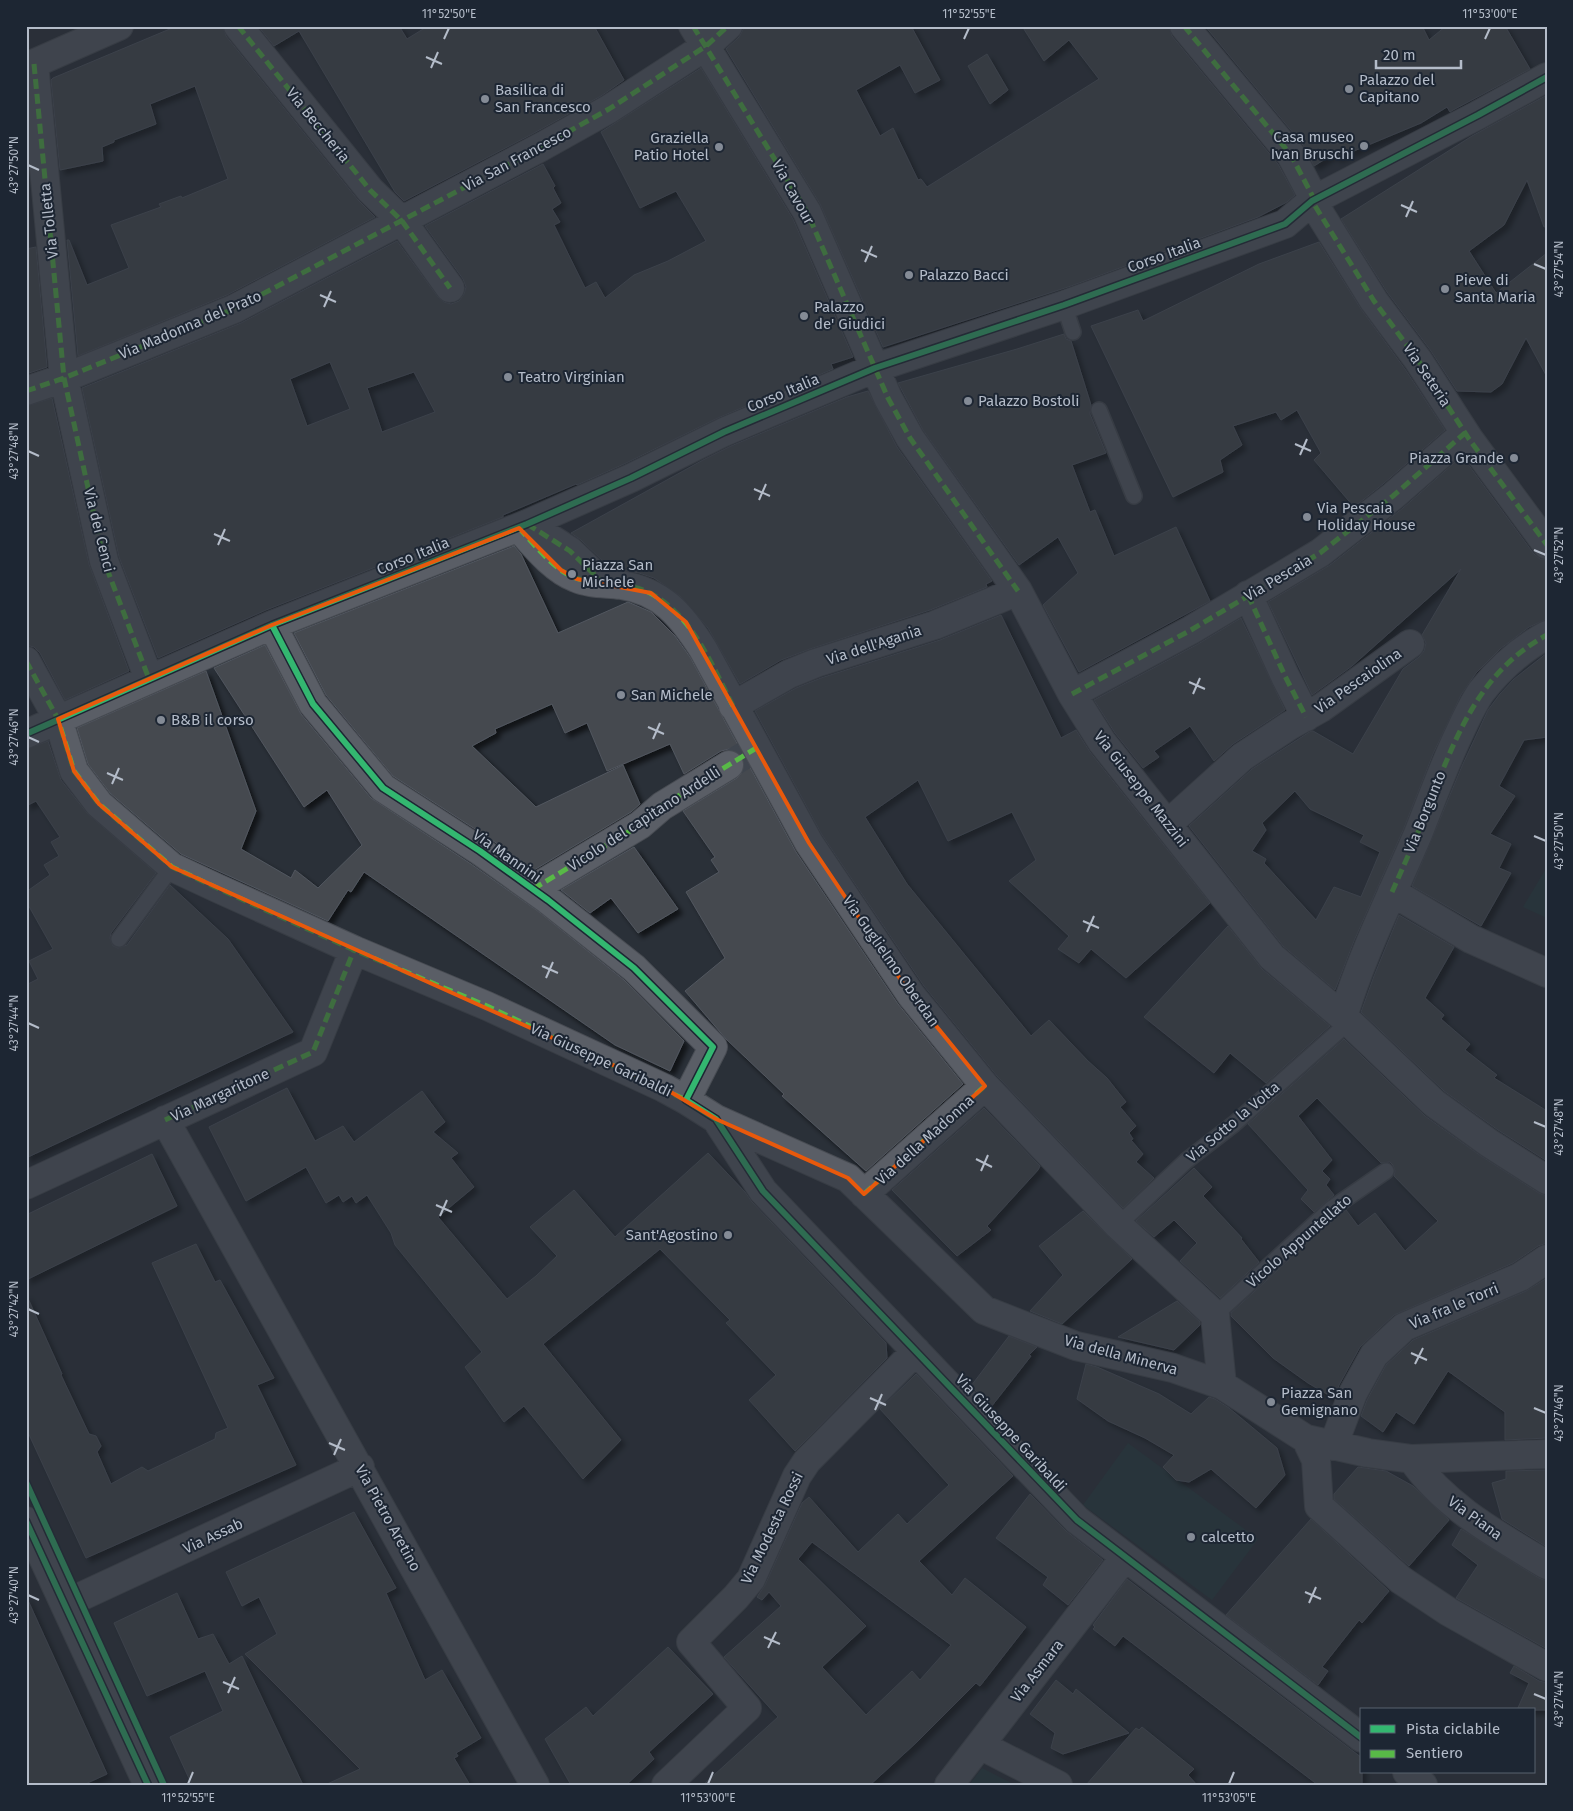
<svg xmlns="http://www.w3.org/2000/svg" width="1573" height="1811" viewBox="0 0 1573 1811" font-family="'Fira Sans',sans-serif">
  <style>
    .green { fill: #273a3e }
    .building { fill: #444950; stroke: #52575f; fill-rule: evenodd; filter: url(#shadow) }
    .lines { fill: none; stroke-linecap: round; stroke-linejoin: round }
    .street-tunnel { stroke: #3f454e; stroke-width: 28; stroke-dasharray: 28 14; stroke-linecap: butt }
    .lane-casing { stroke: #484c53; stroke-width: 18 }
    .street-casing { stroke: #484c53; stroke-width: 30 }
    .lane { stroke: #5a5e66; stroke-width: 15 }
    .street { stroke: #5a5e66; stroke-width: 28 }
    .quiet { stroke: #58b947; stroke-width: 5; stroke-dasharray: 10 5; stroke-linecap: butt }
    .cycleway-casing { stroke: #1d2633; stroke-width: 9 }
    .cycleway { stroke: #33b770; stroke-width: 6 }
    .marked { fill: none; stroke: #e8590c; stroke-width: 4; stroke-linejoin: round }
    .ticks { fill: none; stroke: #b4bcc9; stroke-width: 2 }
    .poi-dot { fill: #848b96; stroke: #1d2633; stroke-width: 2 }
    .labels { text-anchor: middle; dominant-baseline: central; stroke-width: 4; stroke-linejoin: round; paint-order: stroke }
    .poi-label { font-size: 15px; fill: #b4bcc9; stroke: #1d2633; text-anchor: start }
    .street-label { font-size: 15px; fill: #b4bcc9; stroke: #1d2633 }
    .neatline { fill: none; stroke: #b4bcc9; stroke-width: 2 }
    .ticks-label { font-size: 12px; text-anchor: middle; fill: #b4bcc9 }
  </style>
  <defs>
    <filter id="shadow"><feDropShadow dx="4.5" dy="4.5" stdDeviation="2.5" flood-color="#0009"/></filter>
  </defs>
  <rect width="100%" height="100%" fill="#2a3038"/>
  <path class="green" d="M1547,867V918L1523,907Z
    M1128,1443L1258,1539L1212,1600L1083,1505Z
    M982,1768L1015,1785H969Z"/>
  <path class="building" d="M177,26H223L226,36L358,200L375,217L227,295L78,356L67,240H69L87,285L129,268L111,225L161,207L159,204L181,196L182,198L228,179L195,86L150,104L156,124L114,140V142L102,147L103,161L60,170L51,80L53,78Z
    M258,26H399L407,39L428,26H594L624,80L601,96L534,133L404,201L395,192L299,31L274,46Z
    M745,26H911L940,80L915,93L900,65L856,90L880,136L893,128L918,180L921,179L927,187L1099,79L1069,40L1044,61L1022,26H1169L1172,36L1278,164L1295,195L1287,202L1258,217L1071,286L883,347L820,204L726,49L739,37Z
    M1205,26H1422L1429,40L1446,26H1505L1530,69L1453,110L1450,112L1447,107L1421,123L1337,158L1333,154L1314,166L1303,145Z
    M987,54L1008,90L990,104L968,66Z
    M701,68L793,219L853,357L831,364L833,369L718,418L624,464L577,485L576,484L503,515V517L266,610L158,658L119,557L82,388L241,323L397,241L438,297L444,302L451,304L459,301L464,294L466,287L463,279L425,226L543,164L555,186L553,188L561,203L552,209L560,222L554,225L585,288L596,282L605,298L634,275L668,261L706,241L676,191L640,208L601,132ZM330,362L350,409L307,426L290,379ZM414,372L435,412L382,432L367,388Z
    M1547,95V226L1544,227L1527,180L1504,225L1469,251L1496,293L1547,253V377L1526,338L1502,384L1491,392L1457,391L1431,351L1387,292L1341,219L1472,136Z
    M1319,242L1361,309L1405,369L1445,430L1383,484L1354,507L1314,460L1321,453L1297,410L1281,420L1276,412L1233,426L1242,445L1220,460L1223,472L1173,497L1091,326L1138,310L1143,321L1259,264Z
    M36,247L47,367L26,374V249Z
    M1064,334L1066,339L1071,341L1091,405L1090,414L1106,453L1072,465L1090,512L1095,510L1114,556L1176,527L1210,601L1079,672L1043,605L1078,573L1058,537L1019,565L923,430L898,383L1017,349Z
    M868,391L897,447L992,581L986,584L987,587L930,610L810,649L781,660L740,684L708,628L680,596L654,578L639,573L610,568L581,540L571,533L703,460L731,446L847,397Z
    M52,398L89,564L129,671L65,700L40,653L34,647L26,645V406Z
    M1462,456L1534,554L1540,559L1547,560V619L1529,627L1500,649L1476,673L1461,695L1433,754L1404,828L1354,941L1335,990L1283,946L1189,826L1252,769L1311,731H1313L1353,754L1403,669L1419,657L1424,651L1426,643L1422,635L1461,569L1352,666L1312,695L1268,602L1330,565L1403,508ZM1295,791L1310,809L1364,835L1360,842L1380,852L1361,897L1334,887L1316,920L1264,863L1266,859L1252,851L1266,830L1262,823Z
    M514,546L521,554L558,633L628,602L651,612L675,636L690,657L796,852L898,1004L963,1084L866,1171L782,1096L784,1094L726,1039L685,991L725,958L686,892L719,872L711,860L715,857L683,811L737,778L742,773L745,764L742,756L737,752L729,749L721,751L684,774L670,744L607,771L587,723L565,733L552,704L495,729L496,733L472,746L536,807L623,765L640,804L631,812L534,870L489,838L393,776L326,695L294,633Z
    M1001,615L1061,738L1076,730L1090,752L1210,903L1126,978L1091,949L1079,963L1058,949L1069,936L1009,881L1036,860L1012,812L948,841L918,780L865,817L907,884L1031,1036L1049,1020L1088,1061L1107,1078L1126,1102L1120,1107L1136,1126L1129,1133L1133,1139L1131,1140L1143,1154L1136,1162L1154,1178L1123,1208L997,1076L924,986L822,835L755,711L796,688L821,678L940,640Z
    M1241,618L1285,710L1233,744L1214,761L1190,726L1154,751L1159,757L1143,768L1115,733L1094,700L1198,644Z
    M265,645L301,714L371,798L471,864L539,912L624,980L684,1041L670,1071L615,1045L364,872L351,892L348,890L328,921L181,854L110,793L88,764L77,728L206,671L256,811L241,849L291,878L295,870L318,888L362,845L327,790L304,807L214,668Z
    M1547,653V737L1524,740L1499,786L1515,796L1490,834L1511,844L1499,868L1511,873L1481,926L1412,886L1462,766L1488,710L1500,694L1514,679Z
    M48,741L61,780L87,813L156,873L111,933L110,938L113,946L118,948L127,945L170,885L228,939L293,1032L26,1158V985L38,979L29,961L53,949L26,901V892L50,875L44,865L59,856L51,842L60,837L36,801L26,806V749Z
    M634,847L678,909L638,933L611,898L590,913L561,890Z
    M1399,915L1454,947L1425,998L1444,1015L1441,1019L1470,1044L1465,1050L1497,1075L1494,1078L1547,1111V1161L1498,1130L1444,1091L1361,1012L1374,976Z
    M1228,926L1262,969L1330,1026L1266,1083L1230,1053L1214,1073L1144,1017Z
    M1344,1039L1425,1116L1481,1156L1539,1193L1547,1196V1243L1538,1246L1513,1263L1394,1315L1360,1347L1339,1385L1335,1397L1332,1396V1397L1308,1383L1273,1358L1231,1316V1313L1337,1216L1346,1210L1358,1226L1375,1213L1405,1251L1438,1221L1394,1176L1395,1171L1393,1165L1390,1162L1381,1163L1317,1098L1298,1116L1332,1160L1322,1171L1330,1179L1326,1185L1334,1195L1314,1212L1301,1199L1308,1190L1248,1124Z
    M287,1088L315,1141L343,1126L354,1142L422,1091L445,1122L433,1132L458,1153L451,1158L474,1187L438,1217L507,1299L536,1276L557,1256L530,1227L574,1190L615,1237L708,1153L745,1192L752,1202L886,1343L887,1358L795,1451L749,1400L776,1375L726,1323L730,1320L660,1249L543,1344L621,1440L583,1479L524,1406L504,1422L465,1367L482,1352L395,1245L391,1233L367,1195L356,1203L352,1196L343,1202L339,1195L326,1203L306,1167L246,1201L209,1127Z
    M984,1108L1040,1166L1038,1170L987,1226L991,1230L957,1256L892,1190Z
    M152,1154L177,1206L26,1280V1215Z
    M1194,1168L1212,1187L1203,1196L1242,1238L1241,1239L1259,1262L1220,1298L1180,1261L1197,1243L1174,1220L1154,1237L1136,1221Z
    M1083,1211L1132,1259L1062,1324L1030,1311L1063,1275L1039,1246Z
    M196,1244L215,1282L220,1280L274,1378L257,1385L296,1465L86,1558L26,1428V1294L62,1374L61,1375L89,1434L96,1436L101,1446L97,1452L111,1484L142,1467L148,1471L215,1439L216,1433L228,1428L152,1263Z
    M1547,1278V1438L1505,1440V1412L1448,1371L1414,1424L1396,1412L1383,1432L1361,1416L1367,1400L1386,1365L1413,1340L1526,1291Z
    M1177,1301L1200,1322V1325L1174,1350L1118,1337Z
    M1009,1336L1037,1347L1029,1355L1031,1356L991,1407L971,1386Z
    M1086,1364L1097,1367L1159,1394L1191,1414L1209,1397L1215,1399L1229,1408L1277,1448L1285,1475L1256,1508L1211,1469L1189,1482L1176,1480L1163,1467L1174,1455L1145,1438L1108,1421L1077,1399Z
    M916,1374L1013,1476L919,1561L952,1595L965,1578L1026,1627L980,1686L976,1683L917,1742L870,1785H703L778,1717L724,1657L781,1606L769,1592L762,1600L757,1597L765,1585L802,1503L809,1497L858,1552L898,1514L907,1524L949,1485L880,1409ZM812,1542L951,1645L920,1680L912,1671L866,1715L822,1667L866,1626L798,1559Z
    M1358,1467L1386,1471L1413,1486L1449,1520L1409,1566L1334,1499V1494Z
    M1547,1470V1547L1502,1519L1492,1483L1506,1479V1471Z
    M1030,1494L1066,1531L1103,1560L1068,1605L1043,1585L1048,1577L996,1538Z
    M354,1512L396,1588L386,1593L425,1680L442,1670L481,1738L456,1753L458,1756L454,1758L470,1785H325L360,1769L245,1654L277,1634L259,1597L242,1606L226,1572Z
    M1311,1519L1389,1591L1362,1623L1359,1620L1322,1667L1328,1671L1318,1685L1226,1615Z
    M1461,1529L1521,1567L1539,1578L1547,1581V1649L1456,1598L1478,1565L1452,1545Z
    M1127,1579L1362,1758V1785H1318L1123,1636L1115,1646L1093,1629L1095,1627L1093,1625Z
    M177,1593L198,1639L213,1634L229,1664L242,1656L303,1785H192L170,1737L223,1711L205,1671L147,1696L114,1623Z
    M26,1596L107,1774L83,1785H26Z
    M668,1647L713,1694L649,1752L654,1759L626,1785H571L545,1739L586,1707L593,1716Z
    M1514,1666L1539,1681L1547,1683V1710H1517L1529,1683L1510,1673Z
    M1056,1680L1073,1694L1076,1689L1129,1733L1063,1754L1051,1748L1055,1733L1030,1714Z
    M1142,1727L1194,1769L1188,1775L1197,1785H1086L1136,1728L1139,1730Z"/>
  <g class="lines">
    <path class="street-tunnel" d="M729,765L745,755"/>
    <defs>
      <path id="lane" d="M1064,305L1073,332
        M1099,410L1134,496
        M119,939L172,867
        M1118,1225L1186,1161L1234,1124L1349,1022
        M1215,1315L1331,1209L1386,1171"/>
      <path id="street" d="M238,26L370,190L402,221L450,288
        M693,26L807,212L888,398L910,438L1018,591L1072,694L1102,742L1272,957L1349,1022L1434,1103L1489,1143L1547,1180
        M1184,26L1291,155L1313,197L1312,201L1374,301L1418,360L1469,439L1547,545
        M34,64L64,378L104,561L149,679
        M26,67L119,26
        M26,391L64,378L234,309L541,147L609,109L706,46L728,26
        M519,528C535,546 553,569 576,578C589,584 607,583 621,585C662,591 682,616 703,649L809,843L911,995L985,1086L1118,1225L1215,1315L1222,1385
        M534,528L570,551L603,583
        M1248,595L1285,676L1306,717
        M272,625L313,704L383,788L480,851L548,900L634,968L713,1047L686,1100
        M26,661L58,719L74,771L99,804L172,867L217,888L354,950L487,1006L664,1088L686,1100L716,1119L763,1191L1077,1520L1362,1738
        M1072,694L1191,630L1320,553L1393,496L1465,433
        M733,706L789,674L816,663L935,625L1018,591
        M26,734L272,625L527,524L631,478L724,432L875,368L1064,305L1285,224L1312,201L1478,115L1547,77
        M1168,824L1242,757L1289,726L1321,708L1410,644
        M533,889L640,825L662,806L729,765
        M1392,892L1471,939L1547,973
        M1343,1017C1362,954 1392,895 1418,834C1431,801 1443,768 1458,736C1465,721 1472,705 1481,692C1499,669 1521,649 1547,635
        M716,1119L848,1178L984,1310L1076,1346L1173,1368L1222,1385L1306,1439L1368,1453L1412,1459L1547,1454
        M165,1120L535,1785
        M26,1185L313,1052L354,950
        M864,1194L985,1086
        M1306,1439L1316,1460L1319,1506L1401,1580L1449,1612L1547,1667
        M1333,1446L1353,1393L1374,1355L1404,1327L1520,1277L1547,1259
        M1412,1459C1445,1507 1499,1536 1547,1565
        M26,1521L148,1785
        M65,1604L360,1467
        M980,1745L1058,1785
        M1407,1772L1423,1785
        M666,1785L747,1708L691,1642L736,1597L751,1579L797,1476L807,1461L916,1351
        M949,1785L1125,1557"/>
    </defs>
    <use href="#lane" class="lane-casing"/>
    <use href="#street" class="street-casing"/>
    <use href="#lane" class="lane"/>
    <use href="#street" class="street"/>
    <path class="quiet" d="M238,26L370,190L402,221L450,288
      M693,26L807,212L888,398L910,438L1018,591
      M1184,26L1291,155L1313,197L1312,201L1374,301L1418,360L1469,439L1547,545
      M34,64L64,378L104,561L149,679
      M26,391L64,378L234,309L541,147L609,109L706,46L728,26
      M527,524L570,551L603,583
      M519,528C534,544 557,574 579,579C602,585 629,582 650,593C693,616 712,665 733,706
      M1248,595L1285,676L1306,717
      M26,661L58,719L74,771L99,804L172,867L217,888L354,950L487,1006L686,1100L688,1097
      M1072,694L1191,630L1320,553L1393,496L1465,433
      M533,889L640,825L662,806L758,747
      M1392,892C1403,867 1415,841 1425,815C1453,744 1476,673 1547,635
      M165,1120L313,1052L354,950
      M864,1194L985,1086"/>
    <defs>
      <path id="cycleway" d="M272,625L313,704L383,788L480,851L548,900L634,968L713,1047L686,1100L716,1119L763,1191L1077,1520L1362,1738
        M26,734L272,625L527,524L631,478L724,432L875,368L1064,305L1285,224L1312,201L1478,115L1547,77
        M26,1482L164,1785
        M26,1521L148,1785"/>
    </defs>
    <use href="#cycleway" class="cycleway-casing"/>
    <use href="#cycleway" class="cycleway"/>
  </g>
  <path d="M0 0H1573V1811H0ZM519,528L561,570L577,579L651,593L686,622L809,843L911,995L985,1086L864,1194L848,1178L716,1119L664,1088L172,867L99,804L74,771L58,719L272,625Z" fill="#2a3038" fill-opacity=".55" fill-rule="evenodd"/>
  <path class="marked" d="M519,528L561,570L577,579L651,593L686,622L809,843L911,995L985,1086L864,1194L848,1178L716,1119L664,1088L172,867L99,804L74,771L58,719L272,625Z"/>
  <path class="ticks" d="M444,39L449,28M964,39L969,28M1485,39L1490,28M426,57L442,64M431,68L438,52M28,165L39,170M1401,205L1417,212M1406,217L1413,201M861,250L877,257M865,262L872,246M1534,264L1546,269M320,295L336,302M324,307L331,291M1295,444L1311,451M28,451L39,456M1300,455L1307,439M754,489L770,496M759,500L766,484M214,534L230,541M218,545L225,529M1534,550L1546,555M1189,682L1205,689M1193,694L1200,678M648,727L664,734M28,737L39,742M653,739L660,723M107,773L123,780M112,784L119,768M1534,836L1546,841M1083,921L1099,928M1087,932L1094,916M542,966L558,973M546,978L553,962M28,1023L39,1028M1534,1122L1546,1127M976,1159L992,1167M981,1171L988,1155M436,1205L452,1212M440,1216L447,1200M28,1309L39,1314M1411,1353L1427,1360M1415,1364L1423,1348M870,1398L886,1405M1534,1408L1546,1413M875,1410L882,1394M329,1443L345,1450M334,1455L341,1439M1305,1592L1321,1599M28,1595L39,1600M1309,1603L1316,1587M764,1637L780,1644M768,1648L776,1632M223,1682L239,1689M228,1693L235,1677M1534,1694L1546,1699M188,1784L193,1772M708,1784L713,1772M1229,1784L1234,1772"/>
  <g class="poi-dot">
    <circle cx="1349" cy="89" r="5"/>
    <circle cx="485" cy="99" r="5"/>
    <circle cx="1364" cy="146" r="5"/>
    <circle cx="719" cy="147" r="5"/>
    <circle cx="909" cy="275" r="5"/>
    <circle cx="1445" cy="289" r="5"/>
    <circle cx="804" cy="316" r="5"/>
    <circle cx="508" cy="377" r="5"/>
    <circle cx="968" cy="401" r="5"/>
    <circle cx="1514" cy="458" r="5"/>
    <circle cx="1307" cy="517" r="5"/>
    <circle cx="572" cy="574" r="5"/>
    <circle cx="621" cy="695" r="5"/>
    <circle cx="161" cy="720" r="5"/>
    <circle cx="728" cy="1235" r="5"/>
    <circle cx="1271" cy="1402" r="5"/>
    <circle cx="1191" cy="1537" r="5"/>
  </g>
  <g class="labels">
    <g class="poi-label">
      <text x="1359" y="80">Palazzo del<tspan x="1359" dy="17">Capitano</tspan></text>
      <text x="495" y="90">Basilica di<tspan x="495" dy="17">San Francesco</tspan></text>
      <text x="1354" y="137" text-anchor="end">Casa museo<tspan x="1354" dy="17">Ivan Bruschi</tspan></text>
      <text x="709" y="138" text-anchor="end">Graziella<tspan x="709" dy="17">Patio Hotel</tspan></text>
      <text x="919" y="275">Palazzo Bacci</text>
      <text x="1455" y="280">Pieve di<tspan x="1455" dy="17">Santa Maria</tspan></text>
      <text x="814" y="307">Palazzo<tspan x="814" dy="17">de' Giudici</tspan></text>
      <text x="518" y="377">Teatro Virginian</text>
      <text x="978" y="401">Palazzo Bostoli</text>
      <text x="1504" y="458" text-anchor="end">Piazza Grande</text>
      <text x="1317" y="508">Via Pescaia<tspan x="1317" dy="17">Holiday House</tspan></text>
      <text x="582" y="565">Piazza San<tspan x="582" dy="17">Michele</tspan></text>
      <text x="631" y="695">San Michele</text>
      <text x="171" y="720">B&amp;B il corso</text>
      <text x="718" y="1235" text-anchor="end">Sant'Agostino</text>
      <text x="1281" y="1393">Piazza San<tspan x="1281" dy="17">Gemignano</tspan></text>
      <text x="1201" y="1537">calcetto</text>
    </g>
    <g class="street-label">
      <text transform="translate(318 125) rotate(51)">Via Beccheria</text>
      <text transform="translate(517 159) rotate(-28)">Via San Francesco</text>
      <text transform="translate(793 192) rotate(61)">Via Cavour</text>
      <text transform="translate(49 221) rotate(-96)">Via Tolletta</text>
      <text transform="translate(1164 255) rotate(-20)">Corso Italia</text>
      <text transform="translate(190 325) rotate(-23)">Via Madonna del Prato</text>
      <text transform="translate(1427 375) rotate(56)">Via Seteria</text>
      <text transform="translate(783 393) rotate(-23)">Corso Italia</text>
      <text transform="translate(99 530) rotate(76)">Via dei Cenci</text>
      <text transform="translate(413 556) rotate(-22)">Corso Italia</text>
      <text transform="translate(1278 578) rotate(-31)">Via Pescaia</text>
      <text transform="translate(874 645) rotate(-18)">Via dell'Agania</text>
      <text transform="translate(1358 681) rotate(-35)">Via Pescaiolina</text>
      <text transform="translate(1141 789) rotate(52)">Via Giuseppe Mazzini</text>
      <text transform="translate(1425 812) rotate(-68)">Via Borgunto</text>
      <text transform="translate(644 819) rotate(-33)">Vicolo del capitano Ardelli</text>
      <text transform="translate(507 856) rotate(35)">Via Mannini</text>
      <text transform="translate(891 961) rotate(55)">Via Guglielmo Oberdan</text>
      <text transform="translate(601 1060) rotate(25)">Via Giuseppe Garibaldi</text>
      <text transform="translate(220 1095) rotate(-25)">Via Margaritone</text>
      <text transform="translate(1233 1122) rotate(-40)">Via Sotto la Volta</text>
      <text transform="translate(925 1140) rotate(-42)">Via della Madonna</text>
      <text transform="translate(1299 1241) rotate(-41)">Vicolo Appuntellato</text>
      <text transform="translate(1454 1306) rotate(-23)">Via fra le Torri</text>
      <text transform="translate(1121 1355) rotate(15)">Via della Minerva</text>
      <text transform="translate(1011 1433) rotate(47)">Via Giuseppe Garibaldi</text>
      <text transform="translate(388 1518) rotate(61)">Via Pietro Aretino</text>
      <text transform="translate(1475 1518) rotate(36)">Via Piana</text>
      <text transform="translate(772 1528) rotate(-64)">Via Modesta Rossi</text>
      <text transform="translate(213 1536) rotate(-25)">Via Assab</text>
      <text transform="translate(1037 1671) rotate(-52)">Via Asmara</text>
    </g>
  </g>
  <rect width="1573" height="1811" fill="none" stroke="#1d2633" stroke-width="55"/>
  <rect x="1360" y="1708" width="175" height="65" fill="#1d2633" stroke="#59626f"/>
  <rect x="1370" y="1725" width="25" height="8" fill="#33b770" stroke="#59626f"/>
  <text x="1406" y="1734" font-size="15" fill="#b4bcc9">Pista ciclabile</text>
  <rect x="1370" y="1750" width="25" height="8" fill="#58b947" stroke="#59626f"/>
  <text x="1406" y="1758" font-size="15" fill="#b4bcc9">Sentiero</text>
  <path d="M1376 60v8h85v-8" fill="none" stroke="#b4bcc9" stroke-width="2.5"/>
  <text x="1383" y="60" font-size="15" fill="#b4bcc9" stroke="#1d2633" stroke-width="4" paint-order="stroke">20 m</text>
  <rect x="28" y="28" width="1518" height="1756" class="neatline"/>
  <g class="ticks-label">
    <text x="449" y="18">11°52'50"E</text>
    <text x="969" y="18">11°52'55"E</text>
    <text x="1490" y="18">11°53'00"E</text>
    <text transform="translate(14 165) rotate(-90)" y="4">43°27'50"N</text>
    <text transform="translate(1559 269) rotate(-90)" y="4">43°27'54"N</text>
    <text transform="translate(14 451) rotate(-90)" y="4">43°27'48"N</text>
    <text transform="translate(1559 555) rotate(-90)" y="4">43°27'52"N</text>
    <text transform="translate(14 737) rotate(-90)" y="4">43°27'46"N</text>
    <text transform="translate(1559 841) rotate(-90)" y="4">43°27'50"N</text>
    <text transform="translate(14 1023) rotate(-90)" y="4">43°27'44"N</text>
    <text transform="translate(1559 1127) rotate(-90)" y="4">43°27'48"N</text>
    <text transform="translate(14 1309) rotate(-90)" y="4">43°27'42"N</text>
    <text transform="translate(1559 1413) rotate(-90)" y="4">43°27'46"N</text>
    <text transform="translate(14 1595) rotate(-90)" y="4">43°27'40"N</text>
    <text transform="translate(1559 1699) rotate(-90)" y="4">43°27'44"N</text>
    <text x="188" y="1802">11°52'55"E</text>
    <text x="708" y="1802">11°53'00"E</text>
    <text x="1229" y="1802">11°53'05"E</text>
  </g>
</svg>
